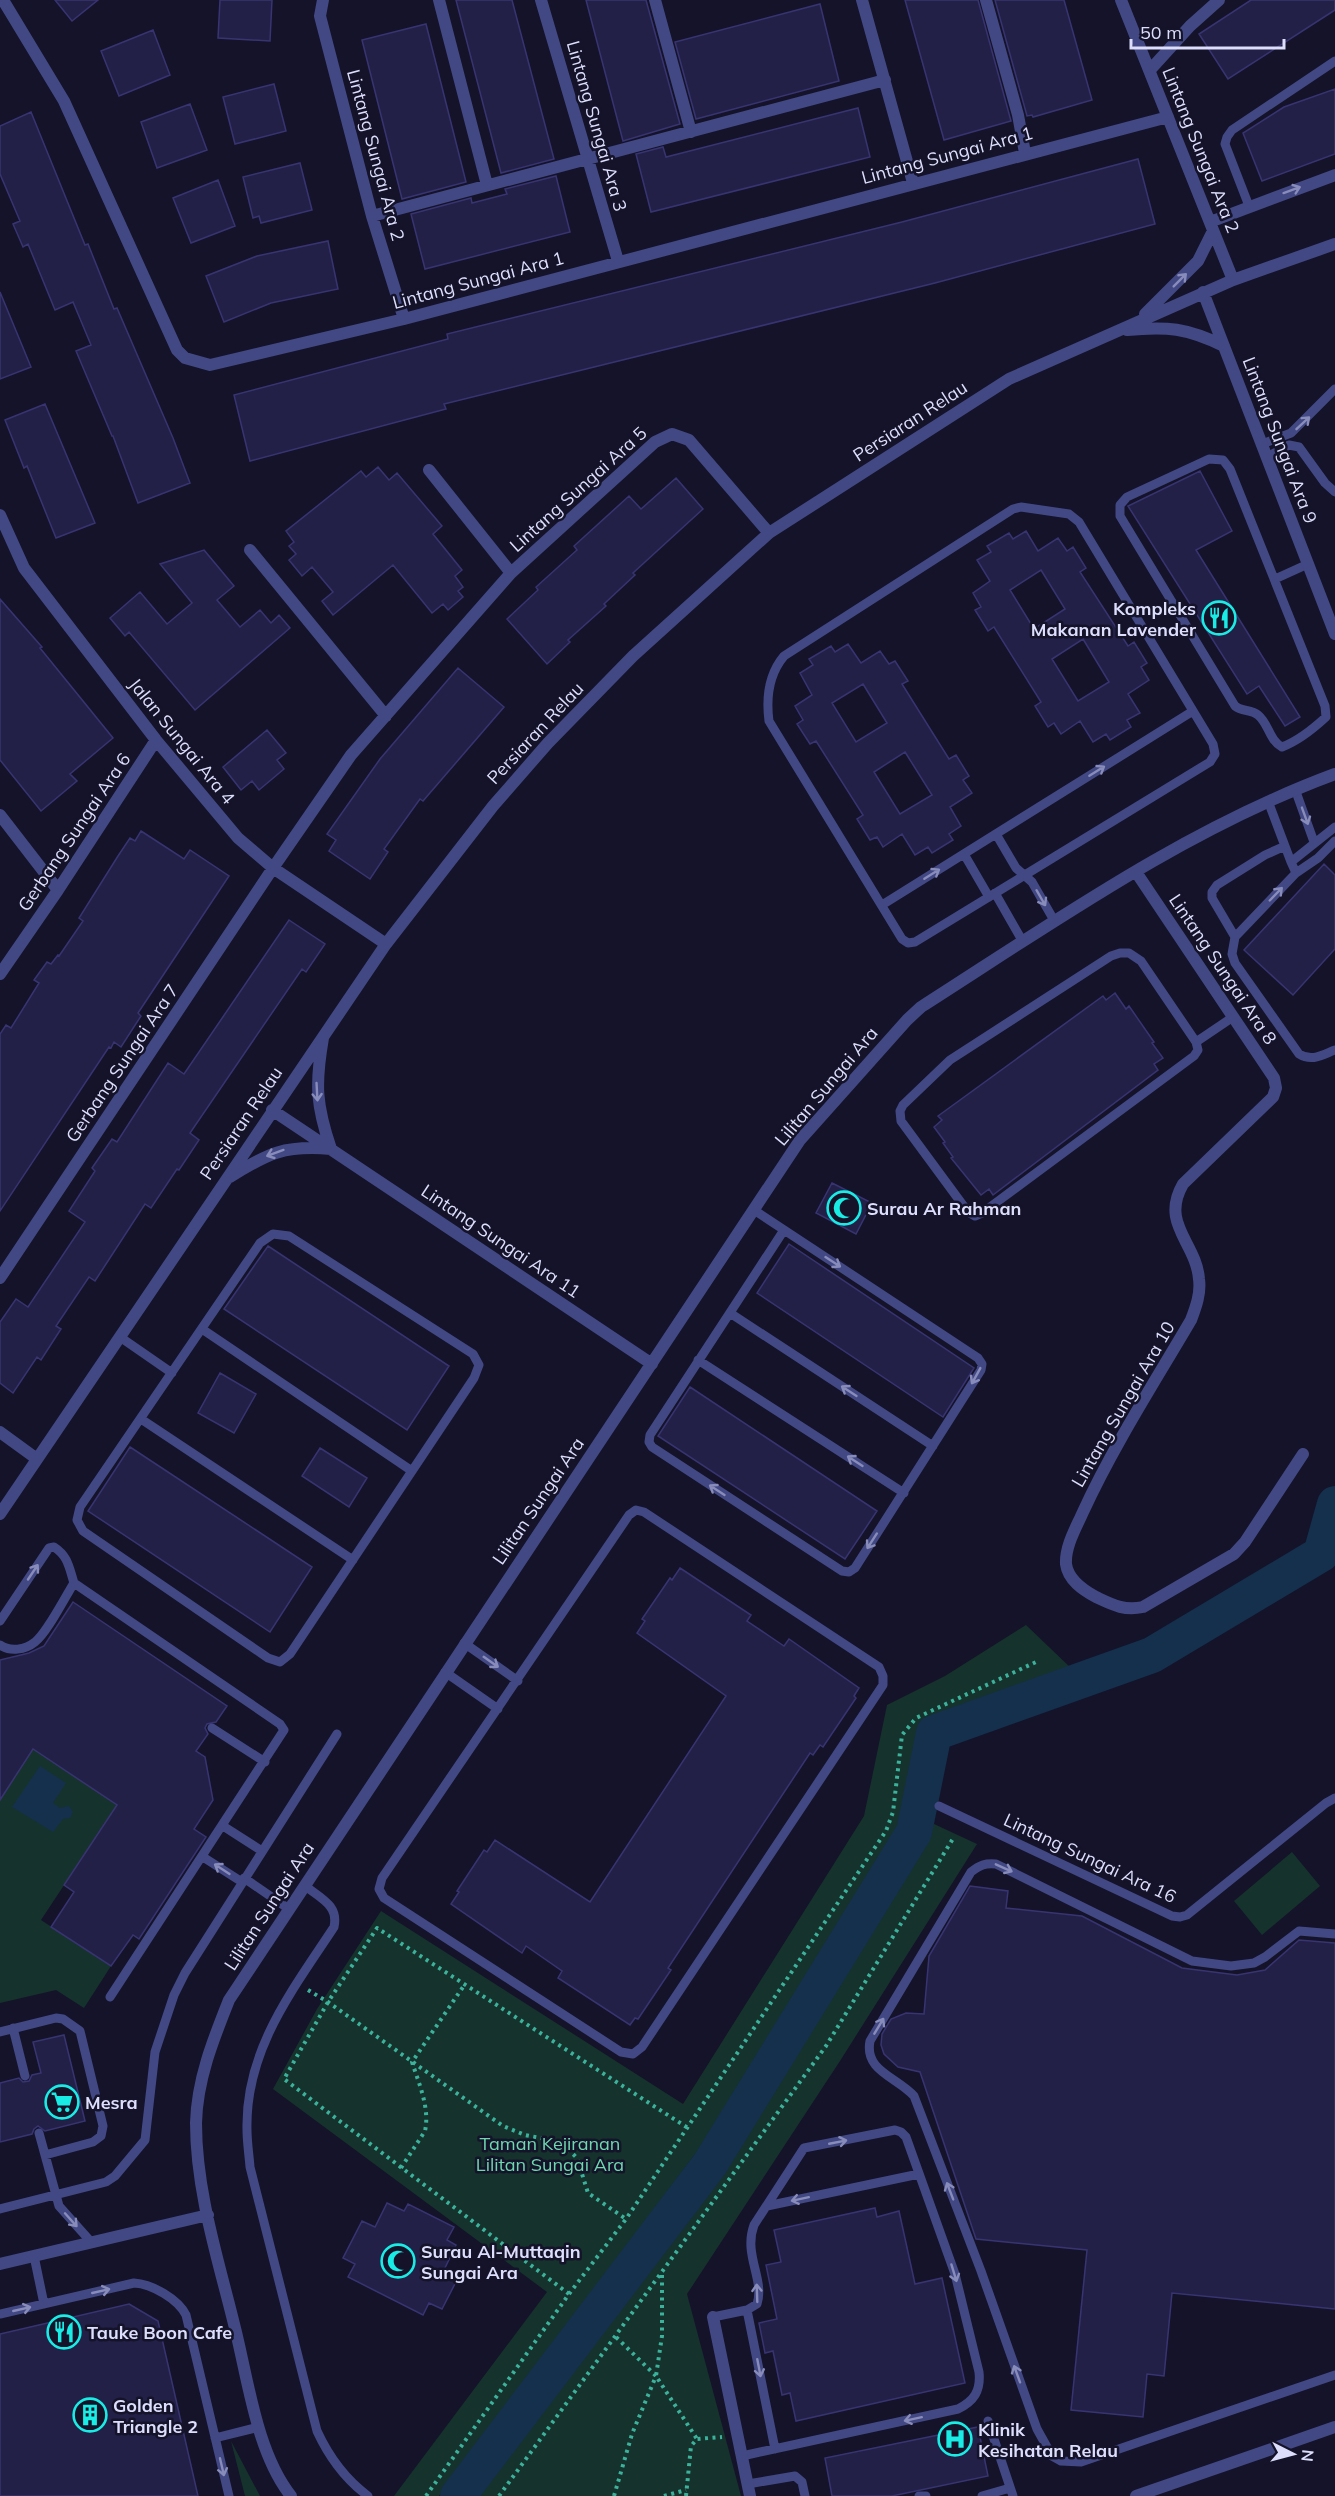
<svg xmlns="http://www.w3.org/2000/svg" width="1335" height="2496" viewBox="0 0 1335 2496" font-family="Mulish,sans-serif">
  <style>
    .green { fill: #16322d }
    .water { fill: #14304c }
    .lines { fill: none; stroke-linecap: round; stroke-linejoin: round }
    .river { stroke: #14304c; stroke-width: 36 }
    .building { fill: #232048; stroke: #383472; stroke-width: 1.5; fill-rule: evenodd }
    .path { stroke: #3bb29b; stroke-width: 4; stroke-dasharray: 3 4.5; stroke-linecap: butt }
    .lane { stroke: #424884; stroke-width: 9 }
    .street { stroke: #424884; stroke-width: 12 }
    .oneway { stroke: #888cba }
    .labels { text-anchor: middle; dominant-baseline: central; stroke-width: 5; stroke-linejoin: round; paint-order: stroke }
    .street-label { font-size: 18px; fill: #dddefc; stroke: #141329 }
    .poi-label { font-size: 18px; font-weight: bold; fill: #dddefc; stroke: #141329; text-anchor: start }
    .park-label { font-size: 18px; fill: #6ed8af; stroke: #141329 }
  </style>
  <rect width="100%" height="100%" fill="#141329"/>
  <path class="green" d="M1026,1625L1073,1670L924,1727L906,1825L696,2153L439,2496H394L547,2292L273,2089L317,2009L381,1911L683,2104L864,1816L887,1705L945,1676Z
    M33,1749L117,1805L41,1920L111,1966L84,2008L56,1990L0,2003V1800Z
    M934,1824L977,1844L840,2061L687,2294L741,2496H477L734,2156Z
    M1292,1852L1320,1886L1262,1935L1234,1901Z
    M231,2441L260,2496H245Z"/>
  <path class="water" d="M40,1766L66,1783L53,1803L60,1808L69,1806L73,1812L70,1818L63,1819L53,1832L12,1807Z"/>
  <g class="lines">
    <path class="river" d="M458,2496L710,2164L914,1832L934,1733L1152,1655L1321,1554L1335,1504"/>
  </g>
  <path class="building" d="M55,0H98L72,21Z
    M220,0H272L270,41L218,38Z
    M456,0H512L554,159L501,173Z
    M586,0H646L680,124L623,141Z
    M905,0H978L1011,121L944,140Z
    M995,0H1064L1092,100L1033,117L1032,115L1027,116Z
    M1251,0H1335V10L1228,79L1199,34Z
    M820,4L839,81L696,119L675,42Z
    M426,24L466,182L402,199L362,40Z
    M153,30L170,75L119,96L101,51Z
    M274,84L286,131L235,144L223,97Z
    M1335,89V154L1262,181L1243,133L1284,107Z
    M190,104L207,150L157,168L141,122Z
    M858,108L870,157L651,212L636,154L663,147L666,157Z
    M31,112L85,245L88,244L114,309L117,308L173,438L190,483L138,503L113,436H112L76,351L91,345L73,302L55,310L28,244L23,247L13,224L20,221L0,174V126Z
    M1138,159L1155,224L935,283L444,404L446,409L250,461L234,395L448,339L447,334L902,222Z
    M300,163L312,210L261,223L259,216L253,218L243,177Z
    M556,176L570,232L425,269L411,214L471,198L472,203L507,194L505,189Z
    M218,180L235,226L191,243L173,198Z
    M328,241L338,289L271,303L224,322L206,276L257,256Z
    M0,292L31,367L0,379Z
    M45,404L95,523L56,538L27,466L24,468L5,420Z
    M378,467L389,480L397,473L442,526L433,534L462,570L455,576L463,587L458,591L463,597L448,610L443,604L432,613L393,565L333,615L322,601L333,592L312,567L302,576L289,560L296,554L289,546L294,542L286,531L361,471L366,477Z
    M1200,471L1232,531L1196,550L1300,717L1285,726L1259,686L1247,694L1128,506Z
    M676,478L703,509L633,573L635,575L604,604L606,606L568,640L570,642L547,664L507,619L538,590L536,587L577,550L574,546L629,496L641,509Z
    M1026,531L1038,551L1058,538L1067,551L1073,547L1086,568L1080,572L1128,646L1134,642L1147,663L1141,667L1149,680L1128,694L1140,713L1127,720L1131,727L1110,740L1106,734L1093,742L1080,721L1061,734L1054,723L1048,727L1035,706L1041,702L994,627L988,631L975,610L981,607L973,593L990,581L977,560L991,552L987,546L1009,533L1013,539ZM1041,570L1065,609L1034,629L1010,590ZM1083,639L1109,682L1078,701L1052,659Z
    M204,550L234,586L217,600L240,627L260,610L271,623L279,615L290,628L195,710L129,632L125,636L110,618L140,592L167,624L192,603L160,564Z
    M0,599L42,647L40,648L113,738L70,774L77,781L41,811L0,760Z
    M848,644L861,663L880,651L889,664L895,661L908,681L902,684L949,759L956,755L969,776L963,780L972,793L950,807L961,826L949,834L953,840L932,853L928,847L915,855L902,834L883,847L877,837L870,840L857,819L863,815L816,741L810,744L797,724L803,720L795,706L812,695L800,673L813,665L809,659L831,646L835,652ZM863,684L887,723L856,742L832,703ZM905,752L932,795L900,814L874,772Z
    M458,668L504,707L423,801L420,799L384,849L388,852L370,879L329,851L336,840L327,834L380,759Z
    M267,730L286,753L277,760L284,769L259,790L252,781L241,790L223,767Z
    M141,831L184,859L190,850L229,876L138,1013L141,1016L121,1047L114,1042L111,1048L109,1047L0,1211V1034L6,1025L11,1028L39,983L34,980L47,962L51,964L58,955L59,956L83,921L79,918L118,856L130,838L135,841Z
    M1324,864L1335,875V949L1293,995L1244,950Z
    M289,920L325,944L306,972L302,969L190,1133L199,1140L179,1170L177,1169L151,1208L145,1204L95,1281L89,1277L56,1326L61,1329L41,1360L37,1357L13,1393L0,1383V1322L16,1299L28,1307L85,1222L69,1211L95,1171L92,1168L112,1139L117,1142L168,1063L184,1074Z
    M1115,993L1126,1009L1129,1006L1154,1042L1152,1043L1163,1058L1154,1064L1158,1070L993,1195L989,1189L981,1195L951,1158L953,1157L943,1143L945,1142L934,1127L942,1120L938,1116L1103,996L1106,1000Z
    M832,1183L872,1203L856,1234L816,1213Z
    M789,1244L974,1368L943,1417L757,1293Z
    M268,1246L449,1366L407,1430L224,1309Z
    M220,1373L256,1394L234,1433L198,1413Z
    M690,1387L877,1511L845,1559L658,1436Z
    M130,1447L312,1567L270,1632L88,1511Z
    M320,1448L367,1478L349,1507L302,1476Z
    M680,1568L751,1615L747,1621L778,1642L784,1646L789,1639L859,1688L854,1696L856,1698L823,1747L820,1745L813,1755L810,1753L668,1968L671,1970L638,2019L635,2018L630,2025L558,1978L562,1971L526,1946L522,1953L451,1904L459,1892L457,1891L484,1850L487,1852L495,1840L590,1902L726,1696L637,1633L645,1621L642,1619L670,1578L672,1580Z
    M73,1602L227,1706L216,1722L207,1724L205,1728L208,1734L196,1751L205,1757L213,1800L194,1829L206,1837L139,1939L133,1935L111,1966L51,1927L74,1892L64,1885L117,1805L33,1749L0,1800V1660L29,1653L44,1646Z
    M970,1886L1008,1891L1006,1908L1082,1916L1182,1968L1237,1975L1265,1970L1299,1940L1335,1943V2309L1172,2293L1164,2376L1147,2374L1143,2417L1071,2410L1087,2250L976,2239L920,2072L898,2067L884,2054L881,2045L882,2034L891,2019L906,2013L924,2014L929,1956Z
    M64,2035L85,2121L45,2131L38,2126L34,2129L32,2134L0,2142V2083L19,2078L23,2082L29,2081L32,2075L41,2073L33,2042Z
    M387,2203L404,2211L408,2204L454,2227L447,2240L456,2245L445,2268L459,2276L442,2309L429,2303L423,2315L348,2277L355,2264L343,2258L362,2221L375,2227Z
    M875,2208L877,2217L899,2211L915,2284L942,2278L965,2383L796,2421L790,2393L782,2395L773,2351L765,2353L759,2323L777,2319L766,2265L781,2262L774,2230Z
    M129,2304L158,2321L198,2496H0V2334Z
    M978,2427L988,2476L892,2496H832L825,2458Z"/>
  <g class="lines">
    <path class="path" d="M308,1990L328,2002L503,2126L525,2135L556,2141L568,2149L577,2158L588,2193L626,2219
      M401,2168L425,2131C430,2108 419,2084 412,2062L465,1984
      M662,2275V2336L656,2376L697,2439
      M569,2294L284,2079L328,2002L377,1928L688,2128
      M426,2496L569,2294L626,2219L886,1831L893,1812L902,1735L916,1718L1036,1662
      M499,2496L826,2046L954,1837
      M614,2496L632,2434L656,2376L616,2337
      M664,2496L686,2490
      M686,2496L691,2446L697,2439L722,2437"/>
    <path class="lane" d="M1249,206L1225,144L1227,137L1232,130L1335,61
      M1262,444L1291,433L1335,389
      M1267,457L1289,445L1299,447L1325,483L1335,492
      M1209,459L1223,460L1230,469L1325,706L1326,717C1313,729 1298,741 1282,747C1269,740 1269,724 1258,715C1251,709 1242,712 1235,706L1120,516V505L1127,497Z
      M1021,507L1069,514L1079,522L1213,744L1215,754L1210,762L915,942L908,943L902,939L769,721C766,698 769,674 784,656L1013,509Z
      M1275,579L1308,564
      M1295,789L1314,842
      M1268,801L1291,862
      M1335,827L1291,862L1296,873L1235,937L1232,954L1235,963L1299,1054C1312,1062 1322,1055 1335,1050
      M996,834L1016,868L1032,882L1055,922
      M964,854L989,897
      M1296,873L1318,858L1335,841
      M995,893L1023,942
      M882,905L1193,711
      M1235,937L1212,898V892L1217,885L1265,855L1285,846
      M1120,953H1129L1141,961L1196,1042L1198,1050L1194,1056L982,1213L975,1216L968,1212L901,1121L900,1111L903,1105L950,1060L1111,956Z
      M1196,1042L1233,1017
      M754,1210L978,1358L982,1364L981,1370L855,1568L849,1572L842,1571L652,1447L649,1442L650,1435L784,1230
      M273,1234L289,1236L473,1354L479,1365L474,1378L290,1654L280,1662L268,1658L83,1531L77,1520L80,1507L260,1243Z
      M730,1313L933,1446
      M202,1329L412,1471
      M120,1337L172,1373
      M698,1360L904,1493
      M141,1419L353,1560
      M636,1510L644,1512L879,1667L883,1676V1685L642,2047L633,2054L621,2052L384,1898L379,1889L382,1878L629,1515Z
      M74,1583L280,1724L284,1730L110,1997
      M0,1621L49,1548L54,1547C68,1556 69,1567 74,1583C65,1597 47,1633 35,1642C25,1650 10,1652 0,1645
      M464,1643L518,1681
      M445,1672L498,1709
      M212,1728L265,1762
      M939,1806L1172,1916L1180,1917L1187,1915L1326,1803L1335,1798
      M223,1826L262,1851
      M203,1857L242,1882
      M244,1878L289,1909
      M304,1885C320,1898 339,1905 334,1927C292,1991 245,2050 247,2130C247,2142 249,2154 250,2167L317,2431C329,2457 345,2479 368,2496
      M1335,1934L1299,1931L1265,1957L1254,1963L1231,1966L1192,1961L996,1864C985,1863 980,1865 971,1872L870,2041C864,2071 897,2077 914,2096L981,2271L1037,2429L1052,2456L1061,2461L1081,2462L1335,2375
      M13,2028L25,2076
      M0,2032L56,2018L63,2019L80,2031L103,2126L101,2136L93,2142L45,2155
      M39,2133L59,2206L92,2243
      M767,2206L919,2174
      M0,2209L106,2182L115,2176L145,2140L155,2052L174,1995L185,1973L337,1734
      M34,2256L44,2304
      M747,2310L775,2449
      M0,2314L134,2283C152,2284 178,2299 186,2315L229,2496
      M713,2317L747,2310L757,2304C765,2279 743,2255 754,2225L804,2148L895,2130L901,2132L906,2137L955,2274L979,2372C981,2391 974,2401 958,2409L742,2456
      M988,2421L1013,2496
      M215,2438L259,2427
      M748,2484L795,2476L802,2482L805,2496
      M919,2496H926
      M982,2496L1010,2488"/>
    <path class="street" d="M3,0L64,101L177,350L185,358L210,365L404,319L1168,117
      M323,0L320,16L372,216L404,319
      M439,0L487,185
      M541,0L618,261
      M655,0L691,132
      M862,0L913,183
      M986,0L1018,115L1025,153
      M1121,0L1233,280
      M1150,70L1190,26L1219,0
      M372,216L885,80
      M1210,222L1335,175
      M1203,292L1335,634
      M1145,314L1198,261L1213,231
      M1127,330C1167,326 1187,328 1224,346
      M429,470L511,573
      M0,515L24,568L156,740L238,838L273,868L386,944
      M250,550L386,716
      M0,815L58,890
      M1136,872L1274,1078L1276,1088L1273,1097L1183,1184C1160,1224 1196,1242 1199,1279C1201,1293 1196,1307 1191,1320C1154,1383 1114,1445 1083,1512C1076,1528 1065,1546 1066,1564C1068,1580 1083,1590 1096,1597C1113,1605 1124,1611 1143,1607L1234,1554L1245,1542L1303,1454
      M0,974L58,890L156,740
      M272,1110L652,1364
      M230,1177C268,1153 285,1145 331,1149C316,1105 315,1084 323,1038
      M0,1278L273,868L351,755L511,573L655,442L672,434L689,440L769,533
      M0,1432L37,1459
      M0,1514L386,944L493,806L548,743L633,656L769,533L1009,379L1233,280L1335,244
      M0,2264L208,2215
      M713,2317L750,2496
      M291,2496C256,2452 248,2378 234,2324C218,2259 196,2191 196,2123C197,2080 213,2040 229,2000L800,1140L907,1020L921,1007C1054,922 1186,829 1335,774
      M1136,2496L1335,2427"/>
  </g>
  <defs><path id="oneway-shaft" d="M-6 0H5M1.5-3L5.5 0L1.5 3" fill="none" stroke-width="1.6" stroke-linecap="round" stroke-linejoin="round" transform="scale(1.5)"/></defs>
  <g class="oneway">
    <use href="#oneway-shaft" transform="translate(1292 190) rotate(-20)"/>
    <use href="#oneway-shaft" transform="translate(1180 280) rotate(-45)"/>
    <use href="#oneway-shaft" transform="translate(1303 423) rotate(-43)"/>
    <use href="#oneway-shaft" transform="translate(1097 771) rotate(-32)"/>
    <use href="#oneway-shaft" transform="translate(1305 816) rotate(70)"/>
    <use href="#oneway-shaft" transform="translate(932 874) rotate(-32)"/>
    <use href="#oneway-shaft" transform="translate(1276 894) rotate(-46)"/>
    <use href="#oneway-shaft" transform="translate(1041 898) rotate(60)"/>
    <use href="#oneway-shaft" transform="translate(317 1092) rotate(87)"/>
    <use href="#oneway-shaft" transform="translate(275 1153) rotate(160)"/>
    <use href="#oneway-shaft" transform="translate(833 1262) rotate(33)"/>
    <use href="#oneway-shaft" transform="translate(976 1376) rotate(119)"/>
    <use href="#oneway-shaft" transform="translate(849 1391) rotate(-147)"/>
    <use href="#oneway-shaft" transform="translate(855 1461) rotate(-147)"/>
    <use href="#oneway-shaft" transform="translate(717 1490) rotate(-147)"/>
    <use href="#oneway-shaft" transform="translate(872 1541) rotate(123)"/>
    <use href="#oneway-shaft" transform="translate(33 1572) rotate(-56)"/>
    <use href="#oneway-shaft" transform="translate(491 1662) rotate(35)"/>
    <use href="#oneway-shaft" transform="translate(1004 1868) rotate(24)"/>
    <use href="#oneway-shaft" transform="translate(222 1869) rotate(-147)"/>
    <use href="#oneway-shaft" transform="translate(879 2026) rotate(-59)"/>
    <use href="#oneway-shaft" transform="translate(838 2142) rotate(-11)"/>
    <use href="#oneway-shaft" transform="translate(950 2191) rotate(-111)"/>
    <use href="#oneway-shaft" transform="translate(800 2199) rotate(168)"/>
    <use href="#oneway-shaft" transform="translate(71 2220) rotate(48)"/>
    <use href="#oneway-shaft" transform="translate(954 2273) rotate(73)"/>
    <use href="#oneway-shaft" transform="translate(101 2291) rotate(-13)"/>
    <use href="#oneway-shaft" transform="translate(757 2293) rotate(-92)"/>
    <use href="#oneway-shaft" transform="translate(22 2309) rotate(-13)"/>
    <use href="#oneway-shaft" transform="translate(759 2368) rotate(79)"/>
    <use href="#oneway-shaft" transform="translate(1017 2374) rotate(-110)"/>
    <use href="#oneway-shaft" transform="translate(913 2419) rotate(168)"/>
    <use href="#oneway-shaft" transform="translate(222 2467) rotate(77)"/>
  </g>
  <defs>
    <symbol id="restaurant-ring" viewBox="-11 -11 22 22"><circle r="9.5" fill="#141329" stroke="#19ece4" stroke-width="1.5"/><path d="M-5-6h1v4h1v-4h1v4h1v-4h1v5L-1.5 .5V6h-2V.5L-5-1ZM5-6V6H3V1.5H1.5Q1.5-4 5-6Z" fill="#19ece4"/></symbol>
    <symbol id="mosque-ring" viewBox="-11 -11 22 22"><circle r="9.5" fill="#141329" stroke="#19ece4" stroke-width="1.5"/><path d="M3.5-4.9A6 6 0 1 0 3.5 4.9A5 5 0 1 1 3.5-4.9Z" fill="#19ece4"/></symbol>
    <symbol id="supermarket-ring" viewBox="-11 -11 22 22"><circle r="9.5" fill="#141329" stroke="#19ece4" stroke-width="1.5"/><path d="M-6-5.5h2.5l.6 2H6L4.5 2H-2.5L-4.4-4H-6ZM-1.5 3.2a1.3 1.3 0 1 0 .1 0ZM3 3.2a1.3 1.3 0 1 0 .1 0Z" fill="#19ece4"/></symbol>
    <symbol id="building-ring" viewBox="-11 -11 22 22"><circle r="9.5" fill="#141329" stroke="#19ece4" stroke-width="1.5"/><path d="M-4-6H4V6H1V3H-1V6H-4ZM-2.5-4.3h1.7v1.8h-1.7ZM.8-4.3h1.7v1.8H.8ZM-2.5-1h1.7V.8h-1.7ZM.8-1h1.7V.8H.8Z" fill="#19ece4"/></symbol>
    <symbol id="hospital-ring" viewBox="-11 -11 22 22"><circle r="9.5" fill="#141329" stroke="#19ece4" stroke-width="1.5"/><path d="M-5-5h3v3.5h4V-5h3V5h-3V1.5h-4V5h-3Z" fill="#19ece4"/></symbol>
  </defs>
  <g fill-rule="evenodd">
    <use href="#restaurant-ring" x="1200" y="599" width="38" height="38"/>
    <use href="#mosque-ring" x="825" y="1189" width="38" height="38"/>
    <use href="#supermarket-ring" x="43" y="2083" width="38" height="38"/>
    <use href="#mosque-ring" x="379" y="2242" width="38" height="38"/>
    <use href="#restaurant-ring" x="45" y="2313" width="38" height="38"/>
    <use href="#building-ring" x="71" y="2396" width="38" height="38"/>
    <use href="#hospital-ring" x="936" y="2420" width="38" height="38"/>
  </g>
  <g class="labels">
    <g class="street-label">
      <text transform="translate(597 126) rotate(74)">Lintang Sungai Ara 3</text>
      <text transform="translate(1201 150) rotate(68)">Lintang Sungai Ara 2</text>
      <text transform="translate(376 155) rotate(75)">Lintang Sungai Ara 2</text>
      <text transform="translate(947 155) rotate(-15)">Lintang Sungai Ara 1</text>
      <text transform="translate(478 280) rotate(-15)">Lintang Sungai Ara 1</text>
      <text transform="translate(910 421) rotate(-33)">Persiaran Relau</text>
      <text transform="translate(1280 440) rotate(69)">Lintang Sungai Ara 9</text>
      <text transform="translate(578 489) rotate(-42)">Lintang Sungai Ara 5</text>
      <text transform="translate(535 733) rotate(-47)">Persiaran Relau</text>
      <text transform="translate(182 741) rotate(51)">Jalan Sungai Ara 4</text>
      <text transform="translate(74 832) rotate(-56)">Gerbang Sungai Ara 6</text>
      <text transform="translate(1223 969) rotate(56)">Lintang Sungai Ara 8</text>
      <text transform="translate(122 1063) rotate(-56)">Gerbang Sungai Ara 7</text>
      <text transform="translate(826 1086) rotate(-50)">Lilitan Sungai Ara</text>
      <text transform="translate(241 1123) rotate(-56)">Persiaran Relau</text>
      <text transform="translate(501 1241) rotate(34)">Lintang Sungai Ara 11</text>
      <text transform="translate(1123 1404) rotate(-60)">Lintang Sungai Ara 10</text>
      <text transform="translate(538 1501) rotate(-56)">Lilitan Sungai Ara</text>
      <text transform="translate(1090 1858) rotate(25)">Lintang Sungai Ara 16</text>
      <text transform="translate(269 1906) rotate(-57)">Lilitan Sungai Ara</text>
    </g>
    <g class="poi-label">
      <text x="1196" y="608" text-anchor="end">Kompleks<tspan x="1196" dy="21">Makanan Lavender</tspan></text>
      <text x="867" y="1208">Surau Ar Rahman</text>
      <text x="85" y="2102">Mesra</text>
      <text x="421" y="2251">Surau Al-Muttaqin<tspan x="421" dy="21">Sungai Ara</tspan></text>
      <text x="87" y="2332">Tauke Boon Cafe</text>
      <text x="113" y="2405">Golden<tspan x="113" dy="21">Triangle 2</tspan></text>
      <text x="978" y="2429">Klinik<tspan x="978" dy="21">Kesihatan Relau</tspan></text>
    </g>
    <g class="park-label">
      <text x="550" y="2143">Taman Kejiranan<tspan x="550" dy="21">Lilitan Sungai Ara</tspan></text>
    </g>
  </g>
  <g transform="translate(1293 2454) rotate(96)" stroke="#141329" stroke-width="4.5" paint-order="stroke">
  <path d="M0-4.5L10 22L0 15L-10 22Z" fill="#dddefc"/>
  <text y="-9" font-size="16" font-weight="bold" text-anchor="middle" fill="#dddefc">N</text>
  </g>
  <path d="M1131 39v9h153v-9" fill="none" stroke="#dddefc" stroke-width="3"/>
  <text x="1140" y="39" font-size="18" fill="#dddefc" stroke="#141329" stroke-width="4.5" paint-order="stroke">50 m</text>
</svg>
